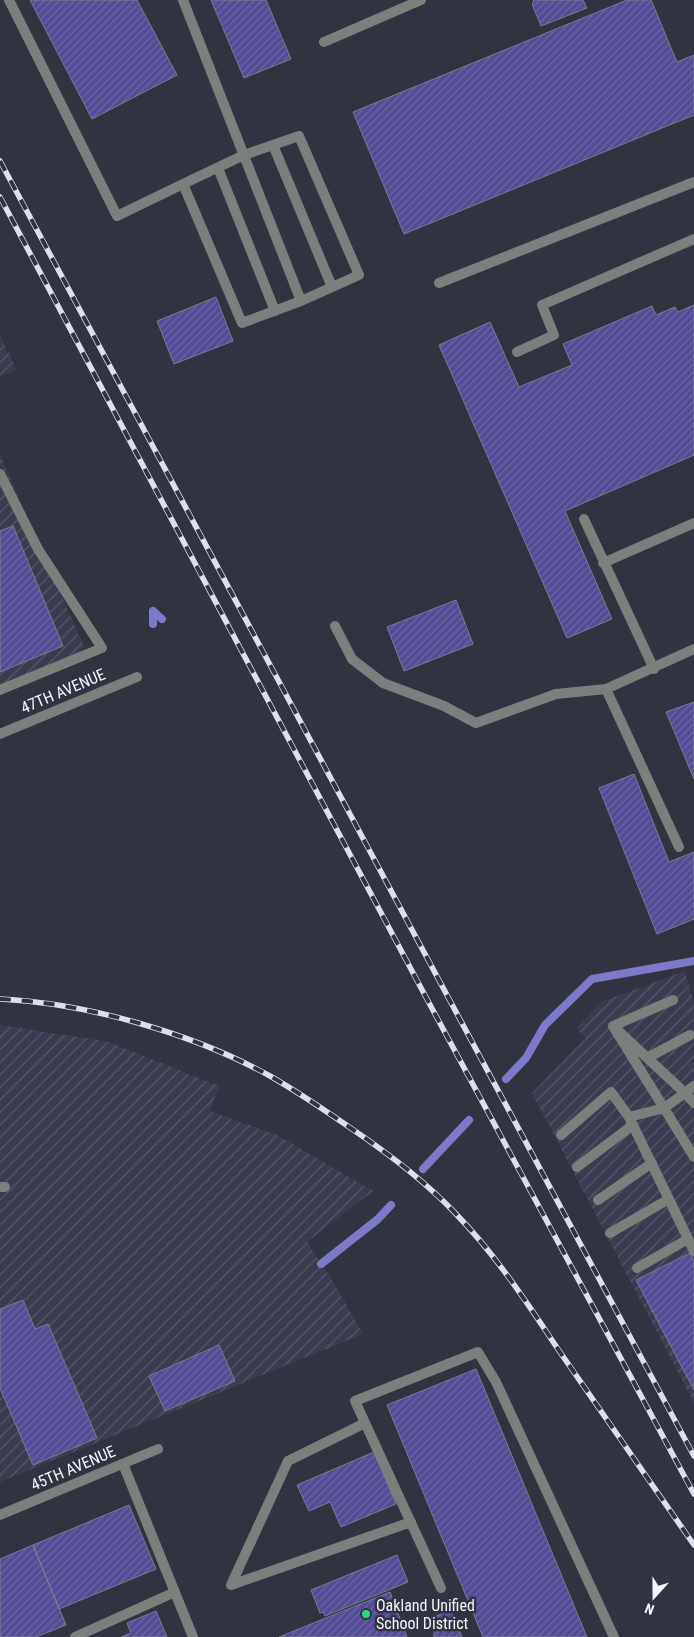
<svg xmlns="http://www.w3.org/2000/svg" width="694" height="1637" viewBox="0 0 694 1637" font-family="'Roboto Condensed',sans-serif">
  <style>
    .industrial { fill: url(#industrial-furrows) }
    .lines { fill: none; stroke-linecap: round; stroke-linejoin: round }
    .stream { stroke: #7d7ac9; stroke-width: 8 }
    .building { fill: url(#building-hatch); stroke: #7c7c8d }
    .service { stroke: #7a817c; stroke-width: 10 }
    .minor { stroke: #7a817c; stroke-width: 10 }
    .rail-casing { stroke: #dedfe8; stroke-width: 5.5 }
    .rail { stroke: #323341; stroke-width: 4; stroke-dasharray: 11; stroke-linecap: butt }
    .poi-dot { fill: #2cd884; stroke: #323341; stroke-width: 2 }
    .labels { text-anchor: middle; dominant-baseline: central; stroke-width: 5; stroke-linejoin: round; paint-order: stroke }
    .street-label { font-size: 16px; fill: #f3f4fd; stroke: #323341 }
    .poi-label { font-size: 16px; fill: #f3f4fd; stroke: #323341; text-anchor: start }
  </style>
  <defs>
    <pattern id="industrial-furrows" width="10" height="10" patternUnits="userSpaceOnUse" patternTransform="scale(1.25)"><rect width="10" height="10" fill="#3c3c50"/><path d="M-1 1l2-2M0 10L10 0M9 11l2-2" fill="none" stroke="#59596a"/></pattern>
    <pattern id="building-hatch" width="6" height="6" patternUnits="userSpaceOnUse" patternTransform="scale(1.25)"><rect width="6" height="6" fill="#514c95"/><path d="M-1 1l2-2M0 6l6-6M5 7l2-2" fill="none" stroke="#6a66a5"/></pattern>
  </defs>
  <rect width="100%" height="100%" fill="#323341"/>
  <path class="industrial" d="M0,336L17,370L0,376Z
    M0,455L89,658L0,694Z
    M685,971L694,1003V1403L532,1093L586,1038L576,1028L601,1002Z
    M0,1025L109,1042L219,1086L210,1111L277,1135L373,1191L307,1242L334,1283L363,1334L0,1482Z"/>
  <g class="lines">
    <path class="stream" d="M153,611V624
      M153,611L162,619
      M506,1079L526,1058L545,1025L592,979L694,961
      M423,1169L469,1120
      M321,1264L378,1219L391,1205"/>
  </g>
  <path class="building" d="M30,0H137L177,75L92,119Z
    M211,0H266L291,59L244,78Z
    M533,0H583L587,8L541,26L532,4L534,2Z
    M627,0H651L677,62L694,55V115L404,234L353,112Z
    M216,297L233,341L174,364L157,321Z
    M694,305V455L565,511L612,619L567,638L439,345L490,322L519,387L572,365L563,344L652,306L656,315L675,307L678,312Z
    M13,526L63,646L0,672V531Z
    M456,600L473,644L404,671L387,627Z
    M694,702V779L666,712Z
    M634,774L669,862L694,852V919L657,934L599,788Z
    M690,1253L694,1262V1390L636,1280Z
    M23,1300L35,1329L48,1324L97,1438L33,1465L0,1388V1309Z
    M219,1345L235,1381L165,1411L149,1376Z
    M476,1369L587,1637H483L387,1405Z
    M374,1452L396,1504L341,1527L330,1502L309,1511L297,1485Z
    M129,1505L156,1569L59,1609L33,1545Z
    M33,1545L66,1625L36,1637H0V1559Z
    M397,1555L408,1582L325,1616L323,1612L320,1613L311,1590Z
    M390,1592L407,1637H279Z
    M451,1610L462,1637H434V1617Z
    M156,1611L167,1637H121L131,1633L127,1623Z"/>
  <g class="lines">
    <path class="service" d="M9,0L117,216L183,184
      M183,0L301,301L359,275L299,136L244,155L183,184L242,323L301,301
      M324,42L421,0
      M273,145L332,287
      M218,168L275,311
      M439,283L694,182
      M517,352L554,335L542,305L694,239
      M0,474L38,549L102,648L0,690
      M584,519L654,669
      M603,563L694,523
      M335,626L352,659L383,683L444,706L476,723L556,694
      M606,689L679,847
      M613,1026L673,1000
      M647,1058L690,1035
      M694,1086L685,1093L613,1026L664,1108L629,1117L694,1251
      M694,1103L685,1093L664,1108L694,1157
      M561,1135L611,1092L629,1117
      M577,1167L633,1125
      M0,1187H5
      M598,1200L652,1163
      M610,1233L669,1199
      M637,1268L688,1239
      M365,1423L288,1461L231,1585L411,1522
      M123,1464L193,1637
      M441,1588L355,1401L478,1352L496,1382L614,1637
      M75,1637L175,1592"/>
    <path class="minor" d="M556,694L606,689L694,649
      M0,734L137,677
      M0,1515L158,1449"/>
    <defs>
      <path id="rail" d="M0,161L694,1456
        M0,197L428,1001L694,1494
        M0,999C87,1003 194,1034 270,1076C298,1092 326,1111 352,1129C389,1154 426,1182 456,1214C497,1256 529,1306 562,1355C606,1418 650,1482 694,1545"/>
    </defs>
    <use href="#rail" class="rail-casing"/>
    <use href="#rail" class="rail"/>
  </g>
  <circle class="poi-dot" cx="366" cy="1614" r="5"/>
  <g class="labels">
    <g class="street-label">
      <text transform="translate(63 691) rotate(-23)">47TH AVENUE</text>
      <text transform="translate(73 1468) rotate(-23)">45TH AVENUE</text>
    </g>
    <g class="poi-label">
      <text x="376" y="1605">Oakland Unified<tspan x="376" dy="18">School District</tspan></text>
    </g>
  </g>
  <g transform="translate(654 1597) rotate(201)" stroke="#323341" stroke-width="4" paint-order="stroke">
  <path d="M0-4L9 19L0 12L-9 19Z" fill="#f3f4fd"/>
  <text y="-8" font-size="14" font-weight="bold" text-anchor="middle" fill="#f3f4fd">N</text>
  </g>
</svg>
